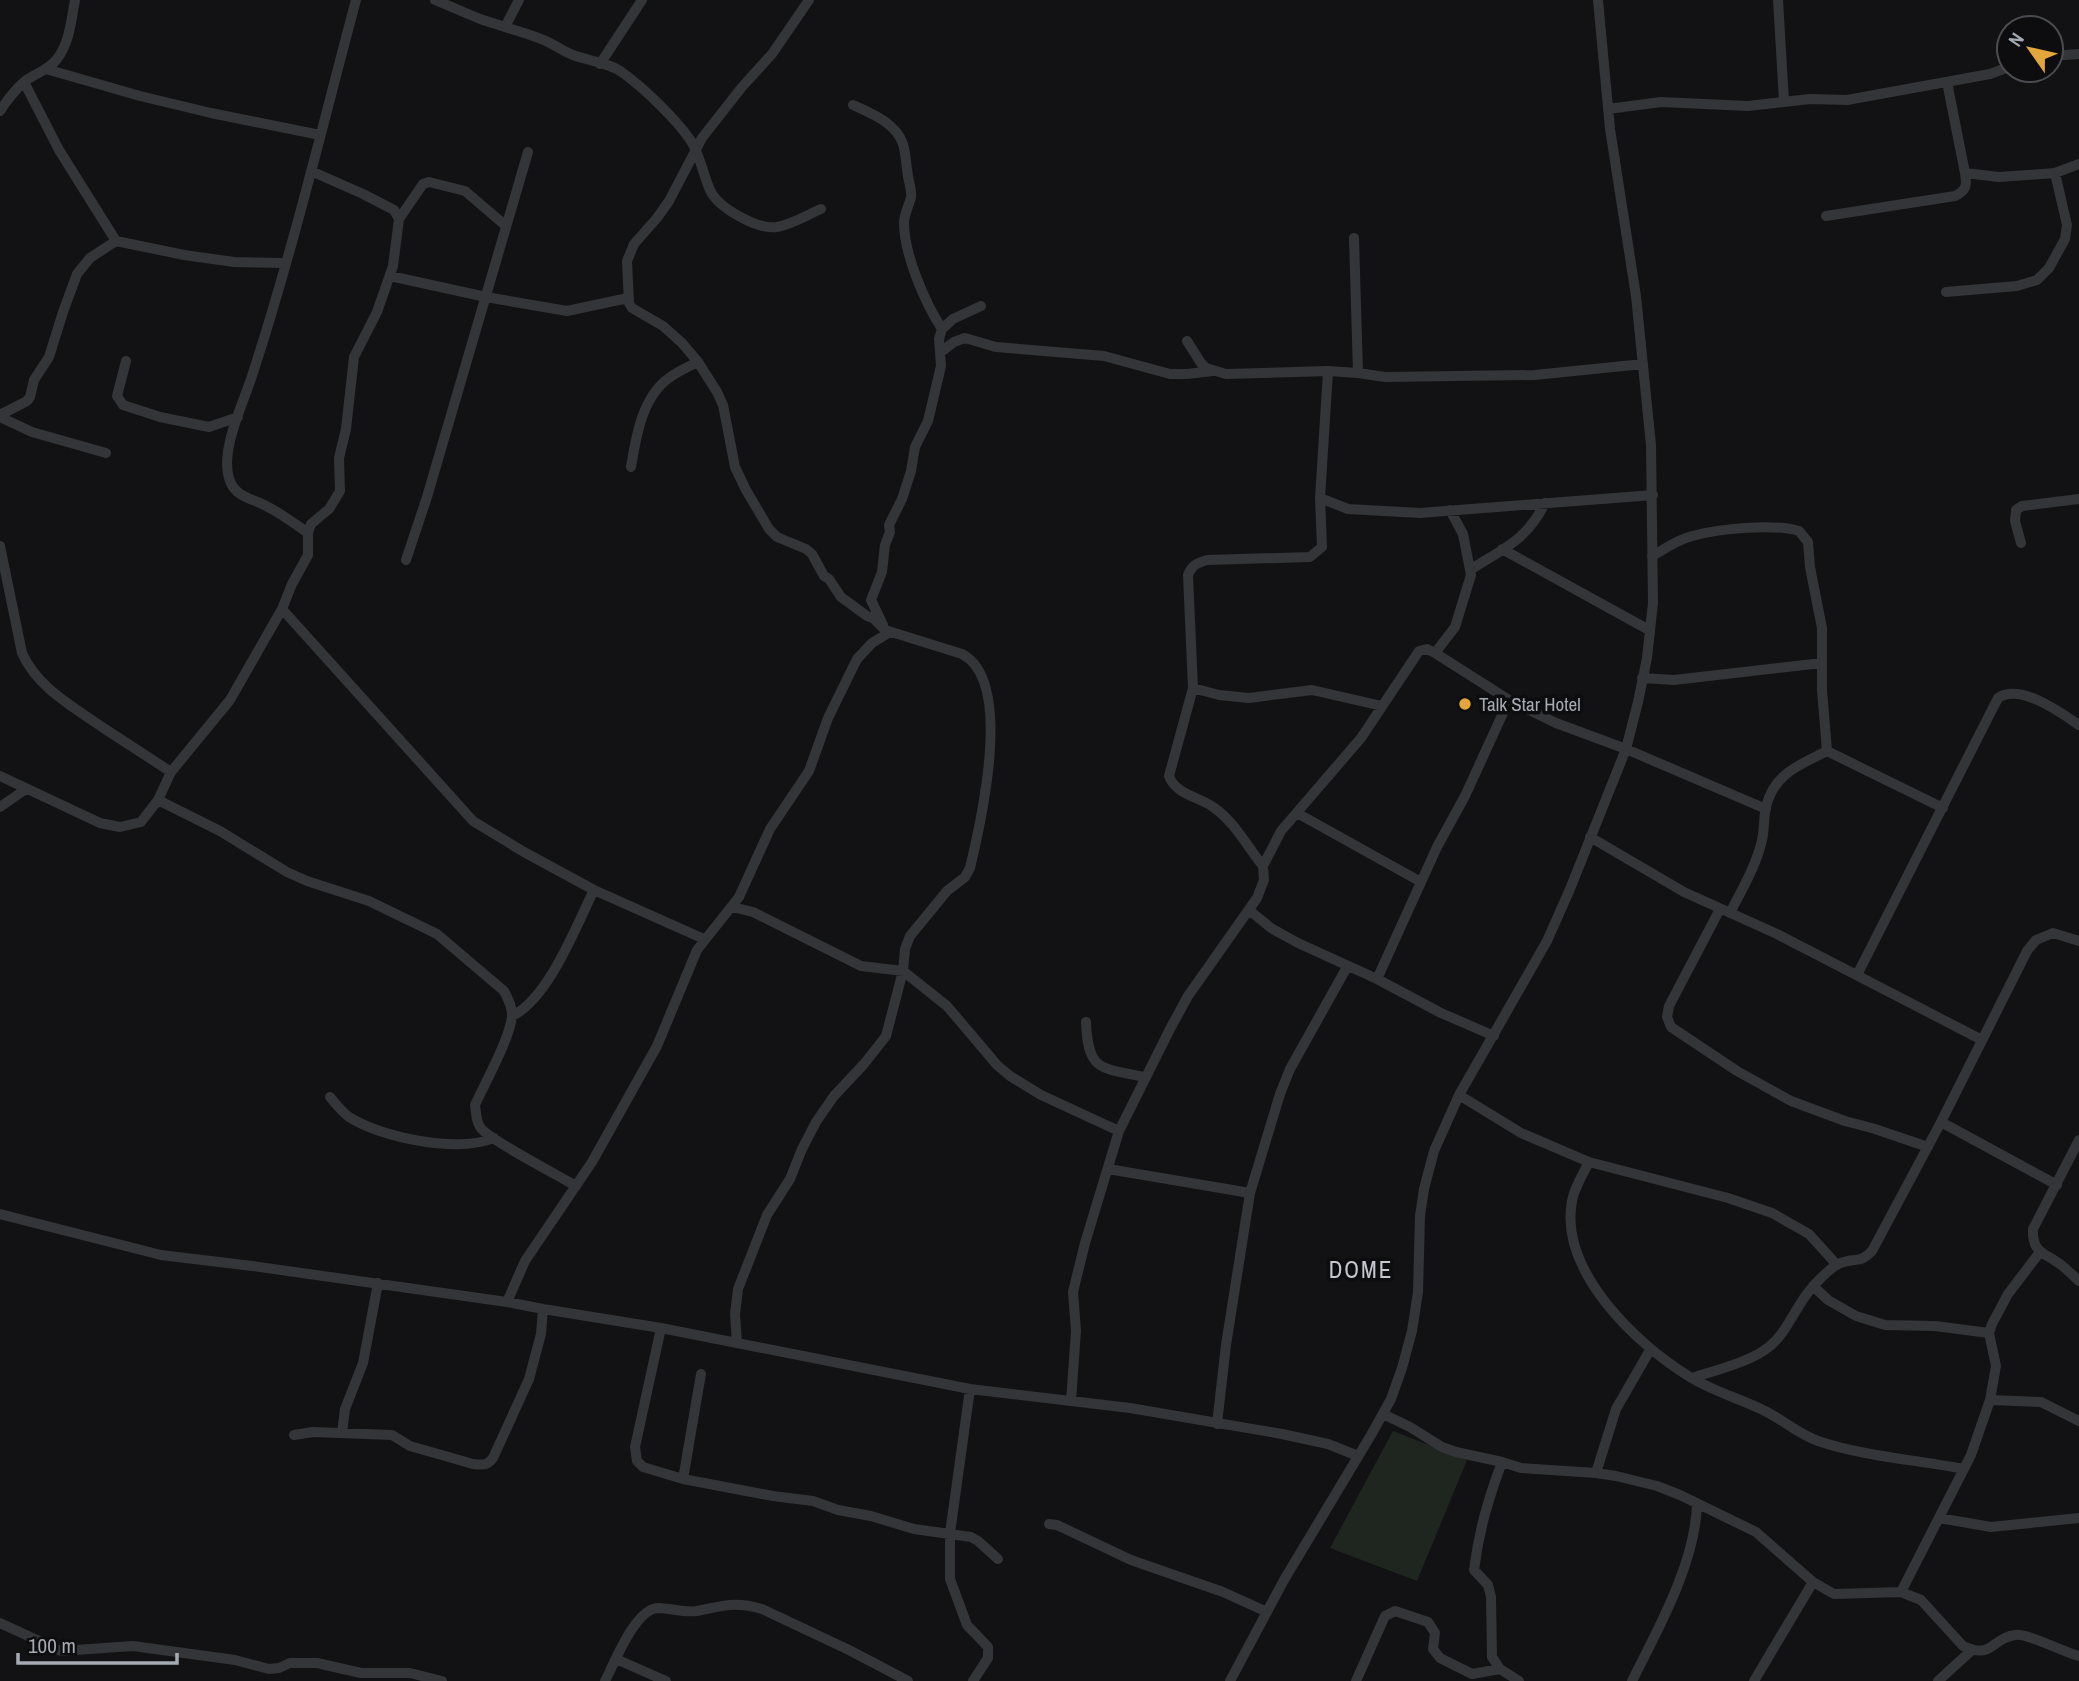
<svg xmlns="http://www.w3.org/2000/svg" width="2079" height="1681" viewBox="0 0 2079 1681" font-family="'Archivo Narrow',sans-serif">
  <style>
    .green { fill: #1f2620 }
    .lines { fill: none; stroke-linecap: round; stroke-linejoin: round }
    .minor { stroke: #343538; stroke-width: 10 }
    .poi-dot { fill: #e2a63c; stroke: #0d0d0f; stroke-width: 2.5 }
    .labels { text-anchor: middle; dominant-baseline: central; stroke-width: 7; stroke-linejoin: round; paint-order: stroke }
    .poi-label { font-size: 19px; fill: #a5aab3; stroke: #0d0d0f; text-anchor: start }
    .quarter-label { font-size: 23px; letter-spacing: 2px; fill: #c5c8cf; stroke: #0d0d0f }
  </style>
  <rect width="100%" height="100%" fill="#121214"/>
  <path class="green" d="M1393,1431L1467,1460L1417,1581L1330,1548Z"/>
  <g class="lines">
    <path class="minor" d="M435,0L480,19L505,27L519,0
      M1778,0L1784,101
      M505,27C520,32 536,36 550,43C558,47 565,52 573,55C589,61 610,63 623,73C644,88 677,120 691,141C700,155 703,174 710,190C718,208 758,230 777,227C793,224 807,215 821,209
      M2051,56L2079,54
      M600,64L642,0
      M46,69L140,96L211,113L320,135
      M24,82L59,150L116,241
      M1947,82L1965,173L1999,177L2055,173L2079,164
      M853,105C871,113 896,123 903,144C906,154 906,165 908,176C909,183 912,190 911,197C909,206 904,214 904,223C904,254 925,303 942,329
      M1608,109L1661,102L1748,106L1810,99L1847,100L1990,74L2009,67
      M0,111C7,100 15,90 25,81C36,73 49,70 57,59C70,42 71,20 75,0
      M1826,216L1955,196C1967,190 1967,185 1965,173
      M399,219L423,184L429,182L465,191L506,226
      M1354,238L1358,373
      M390,276L486,297L567,311L628,298
      M1946,292L2017,286L2037,280L2049,268L2065,239L2067,225L2055,173
      M1187,341L1201,363L1206,368L1226,374L1328,371L1358,373L1385,377L1535,375L1643,364
      M941,352L954,342L965,338L996,347L1104,356L1170,374H1187L1213,371
      M126,361L117,396L123,405L160,417L209,427L238,417
      M0,415L27,401L30,397L34,380L49,357L63,312L77,274L90,258L116,241L184,255L234,262L286,263
      M0,417L32,432L106,453
      M631,467C636,437 642,397 669,378C678,371 688,367 698,362
      M1320,498L1348,509L1420,513L1653,495
      M308,533C295,524 282,514 268,507C255,499 236,498 230,481C219,453 242,406 251,379C292,254 322,127 356,0
      M2021,543L2015,521L2016,510L2022,506L2079,499
      M0,546L22,653C37,687 72,706 102,727C125,742 148,757 171,772
      M1502,549L1649,630
      M1652,556C1663,550 1674,542 1686,538C1712,529 1773,523 1799,531L1808,542L1810,567L1822,628V690L1827,751
      M406,560L427,497L528,152
      M1470,570C1504,548 1527,540 1545,503
      M282,609L473,821L524,852L594,890L704,939
      M883,625L871,600L882,572L885,545L890,532L889,525L902,499L911,471L915,447L928,421L941,366L939,339L942,329L953,319L981,306
      M1435,653L1455,627L1471,575L1463,534L1450,510
      M1642,678L1674,680L1822,663
      M1193,688L1219,695L1249,698L1312,690L1382,706
      M1827,751L1943,808
      M0,776L100,823L120,827L141,822L158,800L171,772L230,700L282,609L292,584L308,555V533L311,524L329,509L340,491L339,458L346,429L354,357L377,312L393,266L399,219L394,210L363,194L311,171
      M158,800L220,831L287,872L307,881L369,901L437,934L504,991C508,999 513,1008 512,1017C509,1040 485,1083 475,1105C476,1112 476,1121 480,1127C487,1139 560,1176 576,1186
      M0,807L26,789
      M1297,813L1421,882
      M1590,837L1684,892L1777,934L1982,1040
      M1263,866C1247,846 1234,821 1213,807C1199,797 1175,794 1169,776L1193,688L1188,575C1192,565 1197,563 1207,560L1310,557L1322,547L1320,498L1328,371
      M732,907L753,912L861,966L903,971L947,1006L997,1065L1010,1076L1041,1095L1119,1131
      M1720,909L1669,1006L1667,1017L1671,1027L1737,1071L1791,1101L1845,1121L1875,1129L1928,1147
      M1249,910L1271,928L1298,943L1377,979L1441,1013L1494,1036
      M1730,913C1741,891 1755,868 1761,844C1765,832 1763,819 1766,807C1774,773 1800,765 1827,751
      M1857,975L1998,698C2020,683 2060,712 2079,725
      M1377,979L1437,847L1465,796L1509,700
      M512,1016C549,998 576,926 594,890
      M1086,1022C1088,1072 1101,1068 1145,1077
      M1459,1095L1521,1133L1589,1162L1728,1198L1772,1213L1809,1234L1837,1265
      M330,1097C336,1104 341,1111 349,1117C382,1138 458,1153 494,1138
      M1941,1122L2057,1185
      M2079,1140L2033,1229C2032,1251 2042,1252 2057,1262C2065,1267 2072,1275 2079,1281
      M1589,1162C1583,1174 1574,1188 1572,1201C1559,1271 1636,1344 1690,1377C1714,1392 1742,1399 1767,1412C1784,1421 1799,1434 1818,1441C1862,1456 1917,1460 1964,1469
      M1108,1169L1250,1193
      M0,1214L161,1255L252,1266L507,1302L543,1309L661,1328L970,1389L1130,1408L1282,1434L1328,1444L1358,1456
      M1813,1286L1828,1300L1856,1316L1885,1325L1935,1326L1989,1333
      M507,1302L525,1261L592,1162L657,1046L697,950L739,897L770,829L809,771L828,718L857,659L872,643L890,632
      M661,1328L635,1447L637,1461L643,1467L683,1479L773,1496L813,1501L838,1510L871,1516L914,1529L971,1537L978,1541L998,1559
      M737,1343L735,1314L738,1289L767,1215L790,1179L802,1149L816,1122L834,1096L864,1064L886,1036L903,971L905,949L910,936L947,891L965,877L970,868C981,822 1014,681 962,654L885,630L873,618L867,616L841,597L829,579L824,576L812,554L806,549L777,537L769,529L746,490L735,467L723,405L717,392L698,362L682,343L663,326L632,308L629,303L627,261L634,244L657,218L669,201L702,138L742,87L772,54L809,0
      M1692,1378C1721,1368 1763,1361 1782,1333C1796,1313 1803,1294 1822,1277C1827,1272 1837,1263 1844,1262C1858,1258 1860,1263 1872,1251L1941,1122L2027,951L2036,940L2053,933L2079,941
      M970,1389L950,1533V1579L967,1625L988,1647V1658L973,1681
      M1990,1400L2041,1402L2079,1421
      M1071,1401L1076,1331L1073,1292L1085,1243L1119,1131L1170,1029L1188,996L1257,898L1264,880L1263,866L1281,831L1361,738L1419,651L1427,649L1435,653L1509,700L1556,723L1626,749L1766,809
      M1383,1414L1410,1427L1442,1447L1456,1452L1502,1462L1521,1468L1596,1473L1616,1476L1657,1486L1680,1495L1756,1532L1813,1582L1834,1594L1901,1592L1921,1600L1963,1646C1993,1660 1991,1638 2015,1635C2028,1633 2063,1652 2079,1656
      M1217,1424L1226,1345L1250,1193L1280,1094L1290,1069L1347,967
      M342,1433L345,1409L363,1363L378,1283
      M294,1435L313,1432L392,1435L410,1446L473,1464C483,1465 487,1466 493,1458L529,1379L541,1334L543,1309
      M1502,1462C1488,1500 1479,1530 1474,1570L1488,1585L1491,1597L1492,1657L1500,1669L1519,1681
      M1596,1473L1616,1409L1650,1350
      M683,1479L701,1374
      M1939,1518L1991,1527L2079,1518
      M1049,1524L1057,1525L1131,1560L1223,1592L1267,1612
      M1901,1592L1971,1455L1990,1400L1996,1366L1989,1333L1992,1324L2008,1294L2040,1252
      M0,1623L61,1651L133,1646L235,1660L269,1669L279,1668L290,1663H317L361,1673H410L442,1681
      M616,1659L666,1681
      M605,1681C615,1662 635,1609 658,1608C671,1608 684,1613 697,1611C724,1606 734,1601 762,1609L849,1650L908,1681
      M1230,1681L1284,1580L1371,1435L1391,1399L1402,1368L1412,1331L1418,1292L1420,1216L1424,1189L1434,1151L1459,1095L1547,941L1570,889L1626,749L1638,702L1647,658L1653,603L1651,445L1636,296L1610,129L1598,0
      M1356,1681L1385,1616L1395,1611L1428,1622L1435,1633L1433,1649L1440,1658L1472,1674L1500,1669
      M1632,1681C1658,1629 1696,1562 1697,1503
      M1754,1681L1813,1582
      M1938,1681L1972,1650"/>
  </g>
  <circle class="poi-dot" cx="1465" cy="704" r="7"/>
  <g class="labels">
    <g class="poi-label">
      <text x="1479" y="704">Talk Star Hotel</text>
    </g>
    <g class="quarter-label">
      <text x="1361" y="1269">DOME</text>
    </g>
  </g>
  <g transform="translate(2030 49) rotate(304)"><circle r="33" fill="#0d0d0f" stroke="#4a4c51" stroke-width="2"/>
  <path d="M0-5L12 26L0 18L-12 26Z" fill="#e2a63c"/>
  <text y="-10" font-size="19" font-weight="bold" text-anchor="middle" fill="#a5aab3">N</text>
  </g>
  <path d="M18 1653v10h159v-10" fill="none" stroke="#a5aab3" stroke-width="3.5"/>
  <text x="28" y="1653" font-size="21" fill="#a5aab3" stroke="#0d0d0f" stroke-width="5" paint-order="stroke">100 m</text>
</svg>
